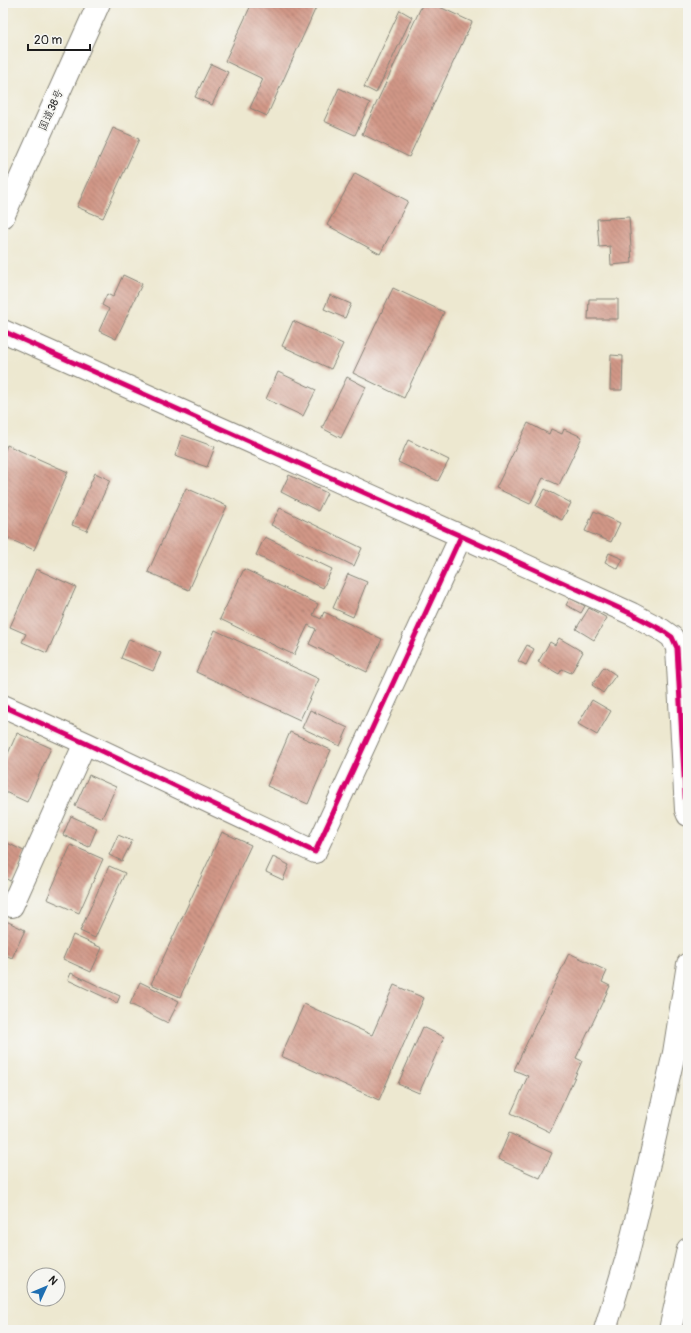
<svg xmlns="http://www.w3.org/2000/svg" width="691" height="1333" viewBox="0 0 691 1333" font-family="Pangolin,'Klee One',sans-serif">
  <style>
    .building { fill: url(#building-back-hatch) }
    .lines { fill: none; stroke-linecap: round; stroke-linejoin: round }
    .minor-casing { stroke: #848276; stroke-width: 24 }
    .highway-casing { stroke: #848276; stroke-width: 24 }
    .minor { stroke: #fff; stroke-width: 22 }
    .highway { stroke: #fff; stroke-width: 22 }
    .cycleway-casing { stroke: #f6f6f2; stroke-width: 8 }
    .cycleway { stroke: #d6006c; stroke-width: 5 }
    .labels { text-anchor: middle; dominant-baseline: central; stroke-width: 3.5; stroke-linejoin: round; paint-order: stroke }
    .street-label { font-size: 11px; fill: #1c1c1c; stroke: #f6f6f2 }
  </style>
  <defs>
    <pattern id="building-back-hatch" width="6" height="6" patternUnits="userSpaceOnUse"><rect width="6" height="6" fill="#d19787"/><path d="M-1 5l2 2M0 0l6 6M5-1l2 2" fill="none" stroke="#a97a6e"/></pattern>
  </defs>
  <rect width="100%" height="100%" fill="#f6f6f2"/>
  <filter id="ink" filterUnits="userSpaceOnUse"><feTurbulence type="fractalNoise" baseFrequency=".025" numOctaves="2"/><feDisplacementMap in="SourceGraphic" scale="8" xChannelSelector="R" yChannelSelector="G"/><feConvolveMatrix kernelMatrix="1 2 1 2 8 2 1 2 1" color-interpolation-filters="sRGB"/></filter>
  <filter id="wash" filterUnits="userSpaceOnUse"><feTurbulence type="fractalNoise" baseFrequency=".012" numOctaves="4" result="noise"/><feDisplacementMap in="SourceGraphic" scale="16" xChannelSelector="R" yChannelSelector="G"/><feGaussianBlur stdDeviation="0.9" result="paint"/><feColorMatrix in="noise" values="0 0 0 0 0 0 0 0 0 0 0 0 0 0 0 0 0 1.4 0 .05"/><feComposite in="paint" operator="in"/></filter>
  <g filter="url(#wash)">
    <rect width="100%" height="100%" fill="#ede8d0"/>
    <g id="blocks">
      <path class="building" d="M252,3H318L267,116L250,108L263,79L225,61Z
        M423,3H431L472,22L409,157L362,134Z
        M400,10L412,17L376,93L364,87Z
        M211,64L228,72L212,105L195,97Z
        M339,88L370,103L355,135L324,121Z
        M113,128L139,139L103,218L77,207Z
        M355,173L408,201L380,254L327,225Z
        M629,217L632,263L611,265L610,246L599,247L597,219Z
        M123,275L142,284L116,339L99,331L109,309L102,305L107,294L113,297Z
        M393,288L444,312L404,398L353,373Z
        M330,295L351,304L345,318L324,309Z
        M589,299H618V319H588Z
        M293,321L343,344L331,369L282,346Z
        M611,355L623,356L622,390H610Z
        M278,372L316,390L303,416L266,399Z
        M347,377L366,387L341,438L322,428Z
        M528,423L549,434L551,429L562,434L564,429L582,437L559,485L543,478L530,504L496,488Z
        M182,435L215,447L207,467L175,456Z
        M408,440L449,460L438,481L398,462Z
        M7,445L68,472L34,550L3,536V455Z
        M95,473L110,480L87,531L72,525Z
        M289,475L327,493L318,511L281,492Z
        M186,488L227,506L189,590L148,572Z
        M545,489L571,503L562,520L536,506Z
        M280,508L362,548L354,566L271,525Z
        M594,511L620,523L611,542L585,531Z
        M265,537L332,569L323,588L256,555Z
        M609,553L623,559L618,569L605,562Z
        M36,569L76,587L47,653L22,642L26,634L10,627Z
        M244,569L318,604L313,615L321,619L324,612L382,639L367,672L309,644L316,629L308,625L294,655L220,619Z
        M348,574L367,582L353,617L333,608Z
        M570,598L585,606L581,613L566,605Z
        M589,608L607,618L594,640L576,629Z
        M215,630L319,679L300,720L196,672Z
        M559,638L583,652L571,673L562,669L559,674L538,662L550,642L555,645Z
        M129,639L161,653L153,671L121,658Z
        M527,645L534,649L526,665L518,661Z
        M604,667L616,675L603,693L592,685Z
        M592,700L611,711L597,735L578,724Z
        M310,710L348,728L340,746L302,728Z
        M290,732L331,750L308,804L267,786Z
        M17,733L51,748L27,802L3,791V765Z
        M89,775L116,787L102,818L75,806Z
        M71,816L97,828L89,847L63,835Z
        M222,832L251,845L180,997L151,984Z
        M118,835L132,841L122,861L109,855Z
        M3,841L26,852L12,882L3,877Z
        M71,845L103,859L79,913L47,899Z
        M273,857L289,865L283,880L266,872Z
        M109,866L125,873L95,938L80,931Z
        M4,920L25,930L12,958L3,954V923Z
        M73,935L102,948L91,972L63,959Z
        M569,953L607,971L602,982L610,986L576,1058L582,1061L550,1132L511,1113L528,1076L514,1070Z
        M71,973L120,996L117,1003L68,980Z
        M140,982L179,1001L168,1023L130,1004Z
        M394,985L424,998L379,1100L281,1056L304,1004L372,1035Z
        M423,1027L444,1037L419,1093L398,1084Z
        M509,1133L552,1153L540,1178L498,1159Z"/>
    </g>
  </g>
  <g filter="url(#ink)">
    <use href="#blocks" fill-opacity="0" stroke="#848276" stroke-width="1"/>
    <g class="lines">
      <defs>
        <path id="minor" d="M3,331L461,536L632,614L662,630L672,637L677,648L686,810L688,815
          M3,706L85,743L315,852L461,536
          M12,906L85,743
          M605,1330L627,1257L638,1212L674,1053L688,964
          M670,1330L688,1249"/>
        <path id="highway" d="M3,217L99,3"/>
      </defs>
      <use href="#minor" class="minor-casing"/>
      <use href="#highway" class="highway-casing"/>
      <use href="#minor" class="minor"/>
      <use href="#highway" class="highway"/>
      <defs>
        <path id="cycleway" d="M3,331L461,536L632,614L662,630L672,637L677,648L686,810L688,815
          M3,706L85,743L315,852L461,536"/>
      </defs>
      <use href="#cycleway" class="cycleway-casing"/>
      <use href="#cycleway" class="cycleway"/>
    </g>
  </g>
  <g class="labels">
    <g class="street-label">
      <text transform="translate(51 110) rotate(-66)">国道38号</text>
    </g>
  </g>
  <rect width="691" height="1333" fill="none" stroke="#f6f6f2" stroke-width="16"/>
  <g transform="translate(46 1287) rotate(46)"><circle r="19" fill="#f6f6f2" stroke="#9f9f9c"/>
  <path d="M0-3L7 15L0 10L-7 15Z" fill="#1f6fb2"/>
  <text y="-6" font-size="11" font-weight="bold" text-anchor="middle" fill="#1c1c1c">N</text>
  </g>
  <path d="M28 44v6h62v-6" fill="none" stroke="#1c1c1c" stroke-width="2"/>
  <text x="34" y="44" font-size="12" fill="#1c1c1c" stroke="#f6f6f2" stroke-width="3" paint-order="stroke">20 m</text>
</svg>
